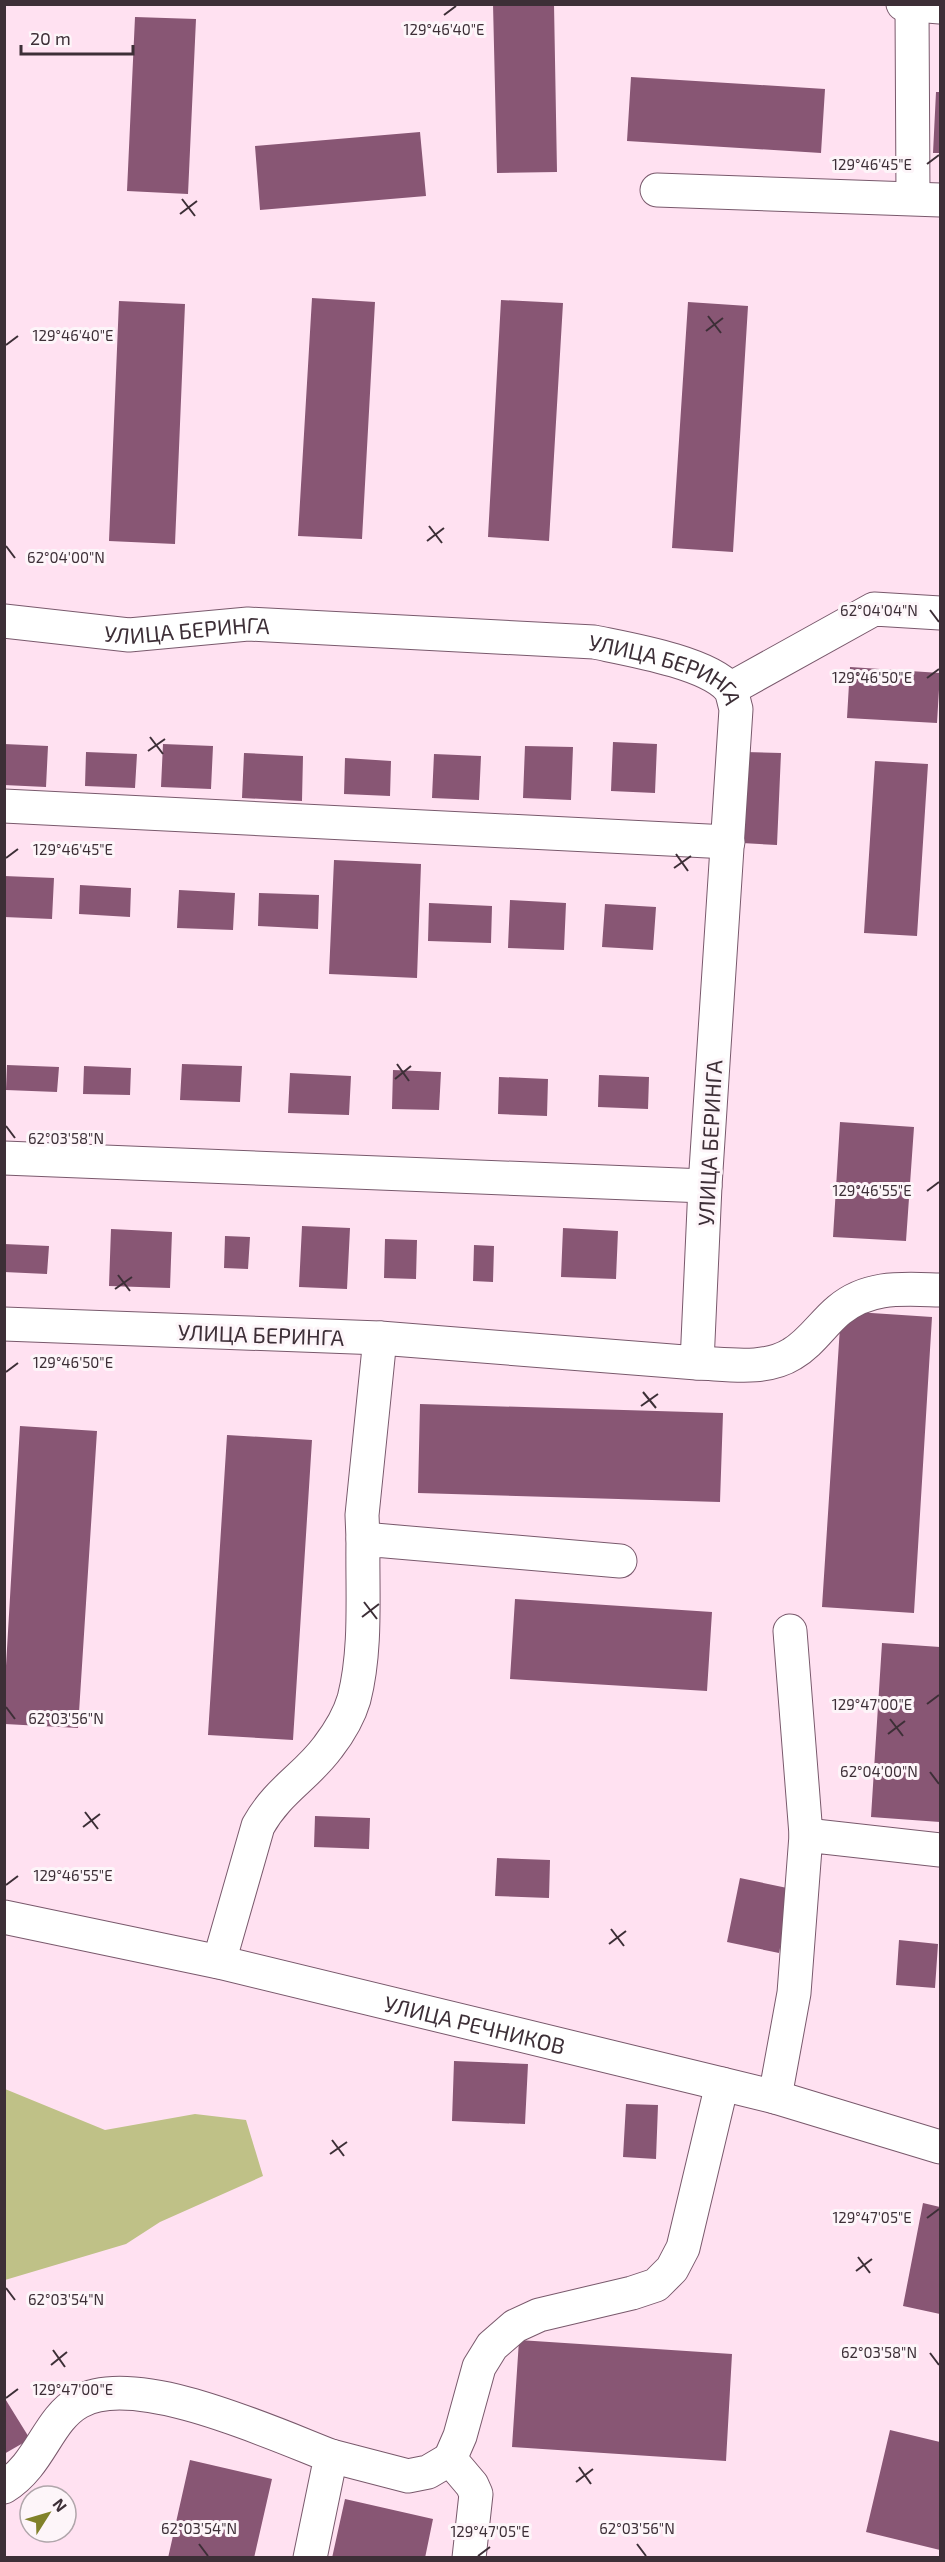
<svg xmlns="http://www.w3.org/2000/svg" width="945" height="2562" viewBox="0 0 945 2562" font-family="'Exo 2',sans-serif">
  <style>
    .water { fill: #bfc187 }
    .building { fill: #885674 }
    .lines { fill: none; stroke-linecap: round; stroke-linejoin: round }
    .minor-casing { stroke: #79596c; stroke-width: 35 }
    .minor { stroke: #fff; stroke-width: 33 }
    .ticks { fill: none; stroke: #3d2f37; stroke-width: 2 }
    .labels { text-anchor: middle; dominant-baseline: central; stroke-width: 6; stroke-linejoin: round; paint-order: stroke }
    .street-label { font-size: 22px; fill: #3d2f37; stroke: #fdf5f9 }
    .ticks-label { font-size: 15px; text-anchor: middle; fill: #3d2f37; stroke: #fdf5f9; stroke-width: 6; stroke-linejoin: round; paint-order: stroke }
  </style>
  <rect width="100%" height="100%" fill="#ffe1f1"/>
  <path class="water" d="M5,2089L105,2130L195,2114L246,2120L263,2176L160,2222L126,2244L5,2280Z"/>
  <path class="building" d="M493,4H554L557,172L497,173Z
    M135,17L196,19L188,194L127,191Z
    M631,77L825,89L821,153L627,141Z
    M936,92H940V153H933Z
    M420,132L426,196L260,210L255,146Z
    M312,298L375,302L362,539L298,536Z
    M501,300L563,303L549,541L488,537Z
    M119,301L185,304L175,544L109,541Z
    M688,302L748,306L733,552L672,548Z
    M850,667L940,673L937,723L847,718Z
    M613,742L657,744L655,793L611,791Z
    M4,744L48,746L46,787L4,785Z
    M163,744L213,746L211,789L161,787Z
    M525,746L573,747L571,800L523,798Z
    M86,752L137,754L135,788L85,786Z
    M745,752L781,753L777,845L742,843Z
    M244,753L303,756L302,801L242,798Z
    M434,754L481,756L479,800L432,798Z
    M345,758L391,761L390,796L344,794Z
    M875,761L928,764L917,936L864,933Z
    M334,860L421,864L417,978L329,974Z
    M4,876L54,878L52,919L4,917Z
    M80,885L131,888L130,917L79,914Z
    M179,890L235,893L233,930L177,928Z
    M259,893L319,895L318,929L258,926Z
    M510,900L566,903L564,950L508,948Z
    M429,903L492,906L491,943L428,941Z
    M605,904L656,907L653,950L602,947Z
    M182,1064L242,1066L240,1102L180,1100Z
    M7,1065L59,1067L57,1092L6,1090Z
    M84,1066L131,1068L130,1095L83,1094Z
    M393,1070L441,1072L439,1110L392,1109Z
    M290,1073L351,1076L349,1115L288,1113Z
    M599,1075L649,1077L648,1109L598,1107Z
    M499,1077L548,1079L547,1116L498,1114Z
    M840,1122L914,1127L906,1241L833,1237Z
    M302,1226L350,1228L347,1289L299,1287Z
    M563,1228L618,1231L616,1279L561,1277Z
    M111,1229L172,1232L170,1288L109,1286Z
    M225,1236L250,1237L248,1269L224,1268Z
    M385,1239L417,1240L416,1279L384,1278Z
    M4,1244L49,1246L47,1274L4,1272Z
    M474,1245L494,1246L493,1282L473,1281Z
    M841,1311L932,1317L914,1613L822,1607Z
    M420,1404L723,1413L720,1502L418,1493Z
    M20,1426L97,1431L78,1728L5,1724V1683Z
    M227,1435L312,1440L293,1740L208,1735Z
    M515,1599L712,1612L707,1691L510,1679Z
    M882,1643L940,1647V1822L871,1817Z
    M315,1816L370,1818L369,1849L314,1847Z
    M497,1858L550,1860L549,1898L495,1896Z
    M740,1878L792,1889L779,1953L727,1942Z
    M899,1940L938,1944L935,1988L896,1985Z
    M454,2061L528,2064L525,2124L452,2121Z
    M626,2104L658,2105L656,2159L623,2157Z
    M923,2203L940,2207V2314L903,2306Z
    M519,2340L732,2354L726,2461L512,2447Z
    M4,2397L30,2439L4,2454Z
    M890,2430L940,2442V2550L866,2532Z
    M190,2460L272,2479L254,2558H168Z
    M345,2499L433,2519L425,2558H332Z"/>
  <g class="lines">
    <defs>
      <g id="minor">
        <path d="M903,4L940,7"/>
        <path d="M912,6L913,198"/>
        <path d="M657,190L940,200"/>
        <path id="s1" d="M4,621L129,635L248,624L594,642C627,649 706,662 729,688C733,693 734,703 736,709L705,1186L697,1363L380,1338L4,1324"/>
        <path d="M730,689L874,609L940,613"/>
        <path d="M4,806L728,842"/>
        <path d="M4,1158L705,1186"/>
        <path d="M697,1363C727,1364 765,1371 792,1354C811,1343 823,1323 839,1310C869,1285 904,1289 940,1290"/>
        <path d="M363,1539L362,1515L380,1338"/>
        <path d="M790,1631L806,1835"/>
        <path id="s2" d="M4,1917L219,1962L722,2084L775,2097L940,2147"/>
        <path d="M219,1962L258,1826C278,1790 306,1777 328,1747C338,1734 349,1716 354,1699C367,1648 362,1591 363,1539L620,1561"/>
        <path d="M775,2097L794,1993L806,1835L940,1850"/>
        <path d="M331,2456L408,2476L428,2472L450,2459"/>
        <path d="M4,2487C41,2464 47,2420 79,2402C135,2370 274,2434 331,2456L310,2558"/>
        <path d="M469,2558L476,2494L472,2485L450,2459L460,2436L479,2367L492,2346L515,2326L539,2315L632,2293L656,2285L672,2269L683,2248L722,2084"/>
      </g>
    </defs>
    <use href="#minor" class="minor-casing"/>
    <use href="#minor" class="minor"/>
  </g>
  <path class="ticks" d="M444,15L456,6M927,164L939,155M182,199L195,216M180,214L197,201M708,316L721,333M706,331L723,318M6,345L18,336M429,526L442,543M427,541L444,528M6,546L15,558M930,610L939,622M927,678L939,669M150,737L163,754M148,751L165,739M676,854L688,871M6,858L18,849M674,868L691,856M397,1064L409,1081M395,1079L411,1066M6,1126L15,1138M927,1191L939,1182M118,1275L130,1291M115,1289L132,1277M6,1372L18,1363M643,1392L656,1408M641,1406L658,1394M364,1602L377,1619M362,1617L379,1604M927,1704L939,1695M6,1707L15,1719M890,1719L903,1736M888,1734L905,1721M930,1772L939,1784M85,1812L98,1829M83,1827L100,1814M6,1885L18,1876M611,1929L624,1946M609,1944L626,1931M332,2140L344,2156M330,2154L347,2142M927,2218L939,2209M858,2257L870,2273M856,2271L872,2259M6,2288L15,2300M53,2350L65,2367M930,2353L939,2365M51,2365L67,2352M6,2398L18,2389M579,2467L591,2484M576,2482L593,2469M199,2544L208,2556M637,2544L646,2556M478,2556L490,2547"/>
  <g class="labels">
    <g class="street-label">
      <text stroke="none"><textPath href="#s1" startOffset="184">УЛИЦА БЕРИНГА</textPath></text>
      <text stroke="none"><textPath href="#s1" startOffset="670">УЛИЦА БЕРИНГА</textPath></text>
      <text transform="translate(709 1143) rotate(-87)">УЛИЦА БЕРИНГА</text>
      <text transform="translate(261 1334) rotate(2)">УЛИЦА БЕРИНГА</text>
      <text stroke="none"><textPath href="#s2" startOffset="483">УЛИЦА РЕЧНИКОВ</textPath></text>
    </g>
  </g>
  <g class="ticks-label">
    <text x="444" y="35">129°46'40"E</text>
    <text x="872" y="170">129°46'45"E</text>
    <text x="73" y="341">129°46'40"E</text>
    <text x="66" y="563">62°04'00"N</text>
    <text x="879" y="616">62°04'04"N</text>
    <text x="872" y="683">129°46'50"E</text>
    <text x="73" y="855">129°46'45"E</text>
    <text x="66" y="1144">62°03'58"N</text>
    <text x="872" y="1196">129°46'55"E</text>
    <text x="73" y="1368">129°46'50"E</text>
    <text x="872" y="1710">129°47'00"E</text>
    <text x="66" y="1724">62°03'56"N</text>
    <text x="879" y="1777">62°04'00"N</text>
    <text x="73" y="1881">129°46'55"E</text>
    <text x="872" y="2223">129°47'05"E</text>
    <text x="66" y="2305">62°03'54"N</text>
    <text x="879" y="2358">62°03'58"N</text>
    <text x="73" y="2395">129°47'00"E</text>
    <text x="199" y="2534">62°03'54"N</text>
    <text x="637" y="2534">62°03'56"N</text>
    <text x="490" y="2537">129°47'05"E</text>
  </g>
  <rect width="945" height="2562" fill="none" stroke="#3d2f37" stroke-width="12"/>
  <g transform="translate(48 2514) rotate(53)"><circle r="28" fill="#fdf5f9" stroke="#b0a6ab" stroke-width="1.5"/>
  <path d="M0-4.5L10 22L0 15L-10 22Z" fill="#81812a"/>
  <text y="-9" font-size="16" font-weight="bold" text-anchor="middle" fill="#3d2f37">N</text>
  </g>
  <path d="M21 45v9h112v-9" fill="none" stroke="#3d2f37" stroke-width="3"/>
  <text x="30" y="45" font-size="18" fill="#3d2f37" stroke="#fdf5f9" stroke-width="4.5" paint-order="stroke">20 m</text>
</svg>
